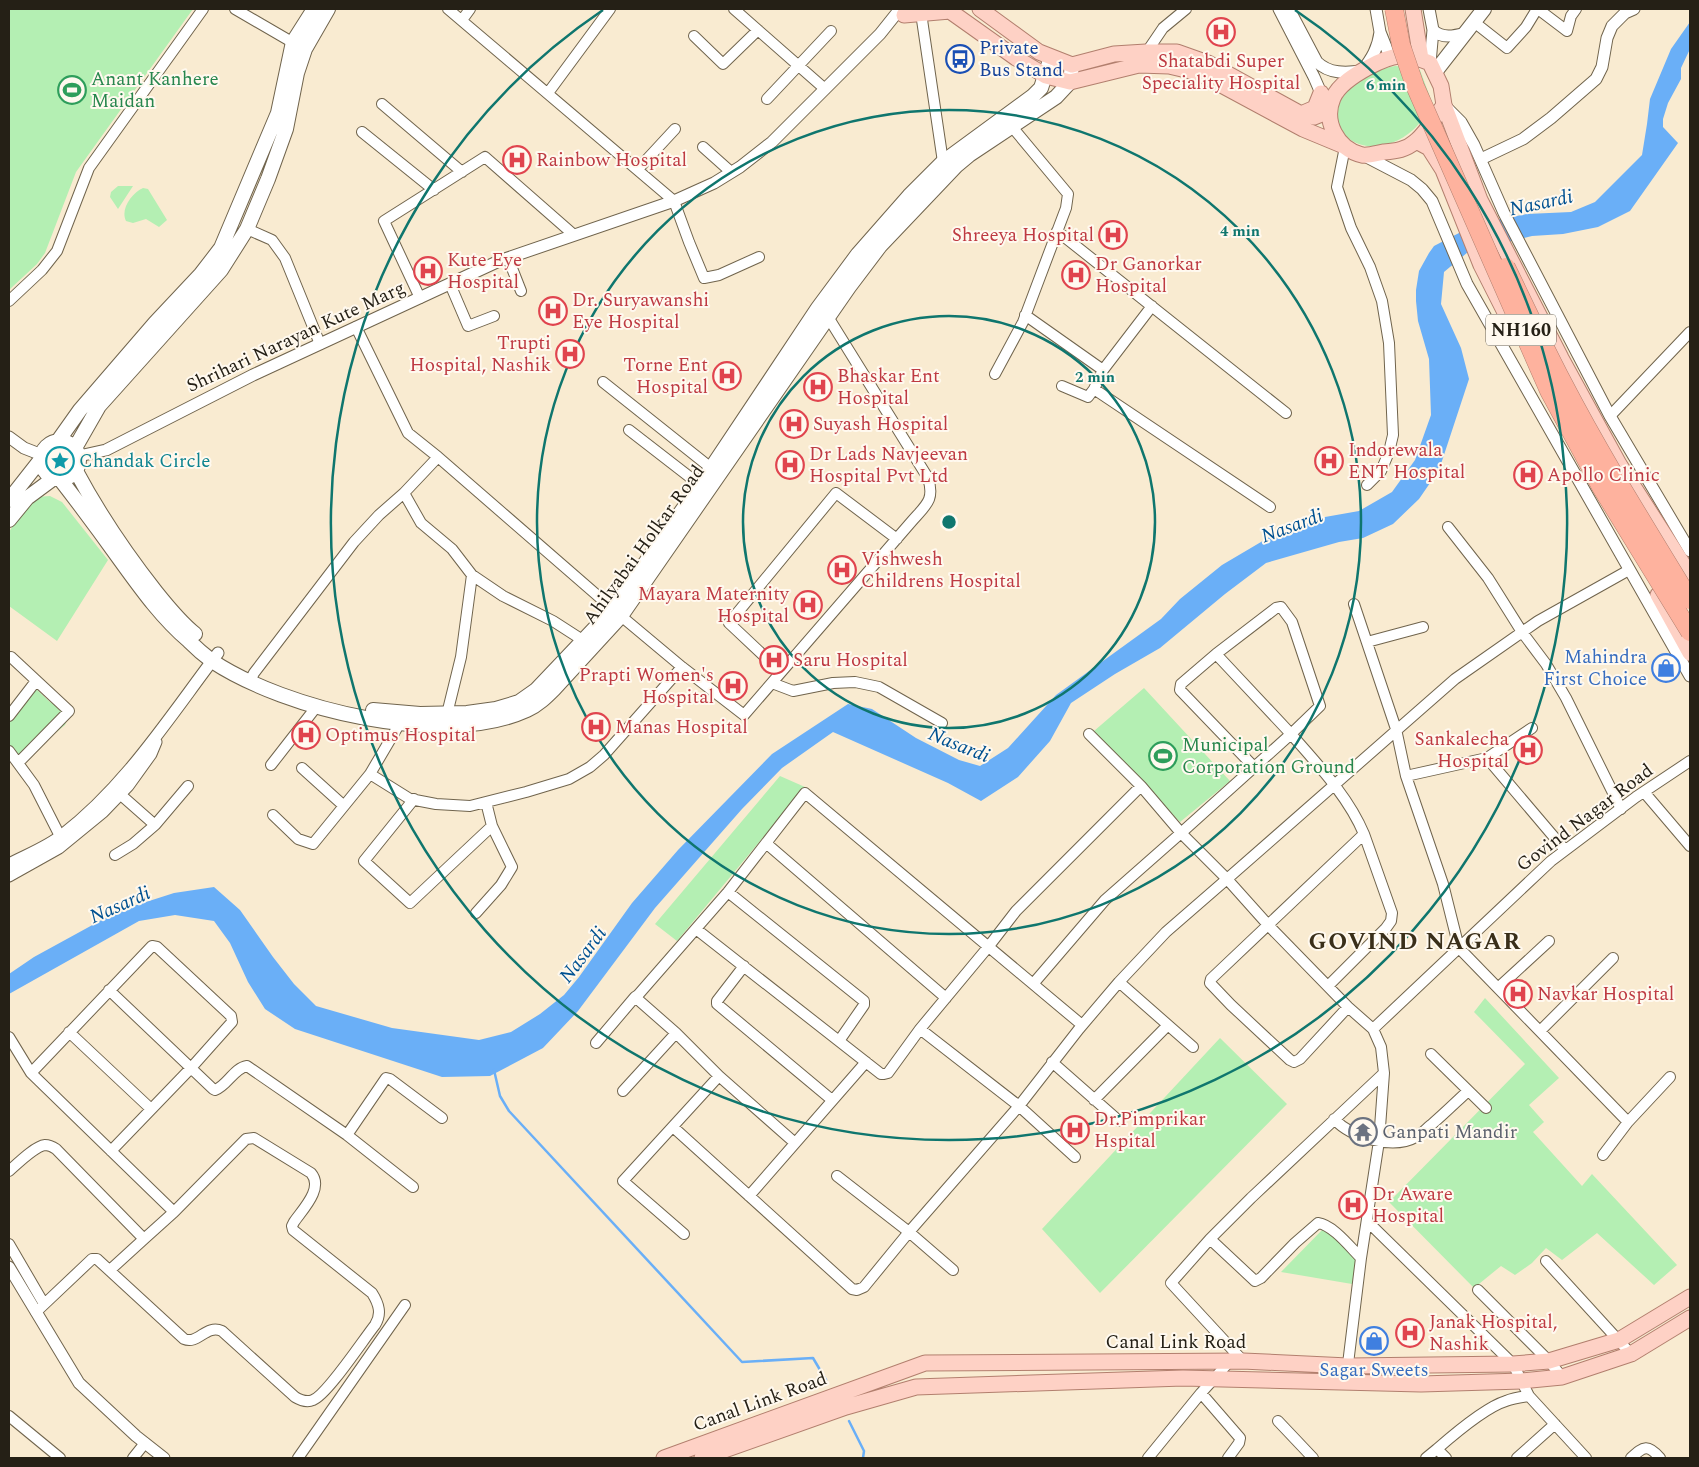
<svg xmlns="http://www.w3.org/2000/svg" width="1699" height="1467" viewBox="0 0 1699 1467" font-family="Spectral,serif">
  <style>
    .green { fill: #b4efb3 }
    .water { fill: #6aaff7 }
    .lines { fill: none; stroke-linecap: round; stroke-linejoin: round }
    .stream { stroke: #6aaff7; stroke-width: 2.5 }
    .minor-casing { stroke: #70644d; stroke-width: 12 }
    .tertiary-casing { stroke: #70644d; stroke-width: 13 }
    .secondary-casing { stroke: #70644d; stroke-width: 16 }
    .primary-casing { stroke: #b27f6e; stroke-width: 17 }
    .minor { stroke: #fff; stroke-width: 10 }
    .tertiary { stroke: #fff; stroke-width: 11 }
    .secondary { stroke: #fff; stroke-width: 14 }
    .primary { stroke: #fed1c5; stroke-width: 15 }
    .motorway-bridge-casing { stroke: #b27f6e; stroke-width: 19; stroke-linecap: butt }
    .motorway-bridge { stroke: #feb29e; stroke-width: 18 }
    .ring { fill: none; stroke: #0f766e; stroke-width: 2.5 }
    .labels { text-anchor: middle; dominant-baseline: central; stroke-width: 4; stroke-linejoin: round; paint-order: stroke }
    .shield { fill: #fff9ef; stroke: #666157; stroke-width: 1 }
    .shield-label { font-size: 18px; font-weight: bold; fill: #252016 }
    .transit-label { font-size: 19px; fill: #164399; stroke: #fff9ef; text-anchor: start }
    .health-label { font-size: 19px; fill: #be3a42; stroke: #fff9ef; text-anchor: start }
    .leisure-label { font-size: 19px; fill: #27864d; stroke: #fff9ef; text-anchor: start }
    .street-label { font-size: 19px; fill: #252016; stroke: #fff9ef }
    .culture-label { font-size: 19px; fill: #0d838f; stroke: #fff9ef; text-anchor: start }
    .shop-label { font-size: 19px; fill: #366cbe; stroke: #fff9ef; text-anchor: end }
    .worship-label { font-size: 19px; fill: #5b616d; stroke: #fff9ef; text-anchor: start }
    .water-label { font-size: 20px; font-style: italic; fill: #005191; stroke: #fff9ef }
    .district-label { font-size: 24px; font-weight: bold; letter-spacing: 1px; fill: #3a2f1a; stroke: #fff9ef }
    .centre { fill: #0f766e; stroke: #fff9ef; stroke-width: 2.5 }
    .ring-label { font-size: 15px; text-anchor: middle; font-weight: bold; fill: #0f766e; stroke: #fff9ef; stroke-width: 4; stroke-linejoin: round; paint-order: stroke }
  </style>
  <rect width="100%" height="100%" fill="#f9ebd1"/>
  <path class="green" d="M9,9H193L76,172L45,253L37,264L9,290Z
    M1395,66L1408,67L1420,70L1430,97L1431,106C1426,114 1420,124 1413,130C1362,174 1303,119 1361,80C1372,73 1382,68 1395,66Z
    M118,186H133L118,209L110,197L111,192Z
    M143,188L148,189L167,220L159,227L146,219L133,223L126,221C120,209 132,193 143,188Z
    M50,496L62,502L108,560L57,641L9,606V532L22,511L36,497Z
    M34,687L50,702L71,712L65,725L30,754L16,755L9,746V719Z
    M1144,688L1230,781L1180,822L1094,731Z
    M780,776L805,787L677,941L655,924Z
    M1485,998L1559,1078L1529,1105L1544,1122L1533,1132L1582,1186L1592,1174L1677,1265L1654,1285L1597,1233L1562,1260L1546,1248L1532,1263L1515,1275L1501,1266L1474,1288L1389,1202L1525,1064L1474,1012Z
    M1220,1038L1287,1104L1100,1293L1042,1229Z
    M1324,1228L1358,1257L1352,1284L1281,1272Z"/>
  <path class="water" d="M1690,22V49L1681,68V79L1668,103L1663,119V127L1678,143L1630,211L1598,227L1563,234L1532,236L1468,252L1444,272L1441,304L1461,348L1469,379L1439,470L1419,499L1393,524L1363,538L1339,542L1266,563L1225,594L1160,648L1115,674L1071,703L1050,741L1018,777L981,801L948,783L833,732L782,768L742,809L655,908L578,1011L543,1048L490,1076L442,1077L295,1029L265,1009L248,982L230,943L214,921L175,915L139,921L9,994V974L34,957L118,911L174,893L214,887L240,910L273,957L294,984L316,1006L392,1028L479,1040L511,1032L540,1014L564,995L579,977L632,903L678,850L772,754L848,704L872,709L916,738L959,760L980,766L1008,748L1056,695L1161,619L1180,599L1222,565L1273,535L1325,517L1359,511L1392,492L1415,460L1431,415L1429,359L1418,321L1416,301V290L1419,271L1429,253L1434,246L1459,233L1489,221L1527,214L1571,212L1595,202L1642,155L1647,124L1650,99L1671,49Z"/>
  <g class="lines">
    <path class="stream" d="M494,1070L500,1096L509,1111L742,1362L813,1358L826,1380
      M849,1421L864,1451L863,1458"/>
    <defs>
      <path id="minor" d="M235,9L297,45
        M448,9L674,201L689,242L704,278L719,275L759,257
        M734,9L825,89
        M1538,9L1567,31L1571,16L1576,9
        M921,13L943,162
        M462,20L470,9
        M1474,22L1507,48L1526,27L1537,9
        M694,36L723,64L758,30
        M1144,56L1163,28L1186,9
        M548,93L610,9
        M767,99L831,31
        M382,104L462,172
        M362,132L434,190
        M703,147L731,172
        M1345,147L1337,187L1351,228L1370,267L1382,301L1389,343L1393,435L1389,452L1381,471L1367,485
        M638,169L675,129
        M247,229L272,240L285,258L320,344
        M1057,231L1286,413
        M508,258L521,291
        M450,284L468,326L494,316
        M420,298L384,221L485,157L574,235
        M9,301L42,270L57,251L89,168L203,9
        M1025,315L1103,370L1094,389L1270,507
        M356,327L408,433L438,457L621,616L682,667L744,715L912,521C926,505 935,500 928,478L828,317L824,313
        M1103,370L1152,306
        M995,374L1023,322L1066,208L1068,194L1008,122
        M603,382L711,468
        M1062,386L1088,397L1094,389
        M1610,416L1690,332
        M629,430L700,485
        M438,457L404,493L421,523L452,549L472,575L503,596L553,621L584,641
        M1448,527L1488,578L1522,632L1546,664L1566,698L1621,809
        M1354,604L1396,729L1406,776L1443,884L1459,948L1628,1122L1670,1077
        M1367,642L1423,627
        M1216,654L1276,608L1281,607L1292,622L1320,706L1291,734C1318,765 1348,796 1364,834L1211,979L1210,983L1231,1005L1290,1060L1294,1062L1300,1059L1348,1007
        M11,657L69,711L18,763
        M781,672L729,623L836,493L897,539
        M250,681L254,673L354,542L379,515L404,493
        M772,683L793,691L833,683L855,682L879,687L942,723
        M447,714L461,657L472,575
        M9,716L36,681
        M9,751L34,785L63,842
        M1487,758L1565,850
        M271,765L317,706
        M302,768L344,806
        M370,774L410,799L436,804L470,806L526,792L569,779L590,767L604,755L682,667
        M1406,776L1487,758L1532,728
        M1644,792L1690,846
        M121,795L155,825L188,786
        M414,799L364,861L410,903L492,826
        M273,815L298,839L313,844L370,774L400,723
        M767,844L946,998
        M115,855L133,844L155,825
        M728,892L864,1001V1005L839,1041
        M476,913L501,885L512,867L492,826L486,802
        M696,929L881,1074H884L888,1073L920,1029L989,946L1016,911L1141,786
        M744,966L717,1001V1004L832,1100
        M1119,982L1193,1047
        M1033,984L1105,900L1181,833L1141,786L1089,734
        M1328,986L1386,928L1391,921L1392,913L1364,834
        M1498,988L1549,941
        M109,990L213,1089L215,1090C227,1086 234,1068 247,1066L347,1135L413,1187
        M920,1029L1019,1106L1075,1157
        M1373,1029L1551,861L1636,797L1690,761
        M1540,1031L1613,958
        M69,1032L151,1109
        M9,1037L31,1073L174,1212
        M596,1043L635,997
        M1431,1054L1486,1108
        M1052,1062L1119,1121
        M31,1073L152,946L157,947L231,1016L232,1022L191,1068L111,1151
        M623,1091L676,1033
        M1094,1100L1168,1025
        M1334,1119C1352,1138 1393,1150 1416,1137C1422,1134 1426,1129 1431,1125C1444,1114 1456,1102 1468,1091
        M673,1127L852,1289L857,1290L864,1287L909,1232L1019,1106L1079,1029L1119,982L1166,932L1227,879L1181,833L1291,734L1216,654L1181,684L1180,690L1254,767
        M347,1135L386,1078L390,1079L442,1118
        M795,1143L719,1076L676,1033L635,997L638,995L728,892L805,793L1082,1025
        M1603,1155L1628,1122
        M9,1171C17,1164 35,1146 45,1145C49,1145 53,1147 56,1149L144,1239L174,1212L246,1139L254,1138L311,1173C324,1188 303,1209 294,1222L292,1226L293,1230L372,1293C379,1304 382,1314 375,1325C363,1340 327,1395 313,1400C306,1403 300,1400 295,1397L222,1331C206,1324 198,1345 184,1339L97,1259H92L36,1312
        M837,1176L909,1232L953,1270
        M749,1196L866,1062
        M1367,1221L1513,1364L1529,1396L1586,1458
        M684,1234L623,1181L719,1076
        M1210,1239L1171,1283L1243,1361
        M9,1244L44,1304
        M1361,1258C1350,1247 1333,1225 1318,1223L1295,1243L1261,1278L1255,1281L1210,1239L1251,1198L1384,1073
        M1546,1261L1631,1354
        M110,1270L144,1239
        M1478,1290L1549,1361L1562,1377
        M1347,1372L1361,1258L1379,1141L1384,1073L1381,1047L1373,1029L1348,1007L1269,926L1227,879L1455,679L1538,621L1629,570
        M1201,1393L1240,1438L1239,1443L1228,1458
        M9,1416L60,1458
        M1278,1421L1313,1458
        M133,1458L145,1443
        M298,1458L405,1305
        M1148,1458L1201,1393L1230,1361
        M1426,1458L1437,1449
        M1446,1458L1437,1449C1453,1435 1486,1407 1506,1401C1513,1398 1521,1397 1529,1396
        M1517,1458L1555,1424
        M1631,1458C1644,1446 1648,1444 1660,1458"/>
      <path id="tertiary" d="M1279,9L1314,77L1324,100
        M1289,9L1317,62C1329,74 1346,73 1362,71C1372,58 1378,48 1380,32
        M1376,9L1380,32L1390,57
        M1429,9L1433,30L1430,63
        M1433,30C1442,39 1454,36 1466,33
        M1447,108L1461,122L1474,145L1504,213L1610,416L1690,551
        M1363,155L1411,180L1422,189L1432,201L1467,284L1690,676
        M1481,159L1523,139L1551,118L1596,79L1602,67L1607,38L1612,26L1625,13L1634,9
        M9,437L24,448L42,455
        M79,456L106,450L253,375L499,261L674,201L714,183L740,167L772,142L880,34L900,9
        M9,864C26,855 47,847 62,835C126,786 170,716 218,653
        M9,876L59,848L103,812L128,786L151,754L156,742
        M9,1267L79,1383L136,1436L164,1458"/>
      <path id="secondary" d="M1435,72L1484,9
        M58,441L80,410L155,323L201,274L221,248L278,113L293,42L314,9
        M41 460a19 19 0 1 1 38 0a19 19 0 1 1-38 0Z
        M75,448L99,406L221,270L247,229L268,179L286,129L297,73L305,49L328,9
        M76,471C99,514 126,554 156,592C168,607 180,622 195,634
        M60,479C81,506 101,533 121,561C142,590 162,618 189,641C196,648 204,655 212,661C286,710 444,748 527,710C538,705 546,697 554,689L621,616L849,287L880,246L957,165L969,155L1056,97L1070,82L1072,65
        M9,500L42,458
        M9,520L27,498L54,478
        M373,710L420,714L467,713L496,709L519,702L536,690L613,609L700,485L818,308L858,254L909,196L943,162L1033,96L1041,88L1051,57"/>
      <path id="primary" d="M947,9L1016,58L1046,76L1070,82L1139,65L1169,66L1199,73L1303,129L1344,146
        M980,9L1039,52L1072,65L1114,54L1146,52H1177L1208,63L1301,114L1314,117L1329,111
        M1413,9L1421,59
        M904,15L950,11
        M1444,105C1435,117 1427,132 1416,141C1406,150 1396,151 1384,152C1378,153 1368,156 1362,155C1337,149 1323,121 1333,98C1339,84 1356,74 1369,67C1393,54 1405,52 1430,63L1441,86L1444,105L1480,200L1561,358L1619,464L1690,575
        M1301,114L1315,108L1321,93
        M1416,141L1429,148L1443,170L1481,265L1516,334
        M1658,595L1690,653
        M664,1458L925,1363L1243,1361L1348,1366L1513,1364L1549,1361L1619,1340L1690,1297
        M702,1458L846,1407L916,1387L1183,1378L1421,1384L1522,1381L1562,1377L1631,1354L1690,1318"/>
    </defs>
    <use href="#minor" class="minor-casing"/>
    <use href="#tertiary" class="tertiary-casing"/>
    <use href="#secondary" class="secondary-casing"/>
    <use href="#primary" class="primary-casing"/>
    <use href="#minor" class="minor"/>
    <use href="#tertiary" class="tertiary"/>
    <use href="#secondary" class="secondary"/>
    <use href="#primary" class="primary"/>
    <defs>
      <path id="motorway-bridge" d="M1394,9L1401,45L1415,86L1549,391L1601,487L1690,632
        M1506,267C1525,306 1543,345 1563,383C1602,458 1647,529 1690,600"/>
    </defs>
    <use href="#motorway-bridge" class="motorway-bridge-casing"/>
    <use href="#motorway-bridge" class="motorway-bridge"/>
  </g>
  <g class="ring">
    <circle cx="949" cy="522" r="206"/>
    <circle cx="949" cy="522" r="412"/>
    <path d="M1295 10A618 618 0 1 1 603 10"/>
  </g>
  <defs>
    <symbol id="hospital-ring" viewBox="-11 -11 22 22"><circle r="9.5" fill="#fff9ef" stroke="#e0444e" stroke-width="1.5"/><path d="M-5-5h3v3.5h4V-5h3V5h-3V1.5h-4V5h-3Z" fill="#e0444e"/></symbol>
    <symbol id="bus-ring" viewBox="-11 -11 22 22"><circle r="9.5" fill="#fff9ef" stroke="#1a4fb4" stroke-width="1.5"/><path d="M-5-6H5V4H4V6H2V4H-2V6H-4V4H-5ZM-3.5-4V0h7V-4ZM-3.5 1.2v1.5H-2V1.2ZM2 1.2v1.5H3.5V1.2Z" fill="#1a4fb4"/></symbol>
    <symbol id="stadium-ring" viewBox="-11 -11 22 22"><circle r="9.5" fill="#fff9ef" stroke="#2e9e5b" stroke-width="1.5"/><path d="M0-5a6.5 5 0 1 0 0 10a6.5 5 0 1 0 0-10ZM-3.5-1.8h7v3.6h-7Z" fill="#2e9e5b"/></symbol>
    <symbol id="sight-ring" viewBox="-11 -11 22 22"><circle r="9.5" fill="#fff9ef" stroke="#0f9aa8" stroke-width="1.5"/><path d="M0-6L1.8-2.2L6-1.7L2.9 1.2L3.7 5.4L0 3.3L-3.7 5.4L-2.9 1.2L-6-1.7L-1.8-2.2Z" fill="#0f9aa8"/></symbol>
    <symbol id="shop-ring" viewBox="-11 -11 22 22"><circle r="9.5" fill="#fff9ef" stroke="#3f7fe0" stroke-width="1.5"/><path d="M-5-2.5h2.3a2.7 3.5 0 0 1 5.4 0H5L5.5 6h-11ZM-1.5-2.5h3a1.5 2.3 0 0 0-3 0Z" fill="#3f7fe0"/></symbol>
    <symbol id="temple-ring" viewBox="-11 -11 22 22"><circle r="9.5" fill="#fff9ef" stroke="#6b7280" stroke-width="1.5"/><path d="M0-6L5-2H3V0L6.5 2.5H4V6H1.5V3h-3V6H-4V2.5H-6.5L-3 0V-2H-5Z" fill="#6b7280"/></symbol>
  </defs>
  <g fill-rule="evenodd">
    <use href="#hospital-ring" x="1205" y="16" width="32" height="32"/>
    <use href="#bus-ring" x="944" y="43" width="32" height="32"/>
    <use href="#stadium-ring" x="56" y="74" width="32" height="32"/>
    <use href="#hospital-ring" x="501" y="144" width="32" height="32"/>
    <use href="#hospital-ring" x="1097" y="219" width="32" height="32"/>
    <use href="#hospital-ring" x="412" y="255" width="32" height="32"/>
    <use href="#hospital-ring" x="1060" y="259" width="32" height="32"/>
    <use href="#hospital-ring" x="537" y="295" width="32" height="32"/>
    <use href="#hospital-ring" x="554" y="338" width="32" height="32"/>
    <use href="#hospital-ring" x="711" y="360" width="32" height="32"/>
    <use href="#hospital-ring" x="802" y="371" width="32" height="32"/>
    <use href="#hospital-ring" x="778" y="408" width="32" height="32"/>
    <use href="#sight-ring" x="44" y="445" width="32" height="32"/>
    <use href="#hospital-ring" x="1313" y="445" width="32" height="32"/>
    <use href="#hospital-ring" x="774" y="449" width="32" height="32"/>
    <use href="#hospital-ring" x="1512" y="459" width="32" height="32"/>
    <use href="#hospital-ring" x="826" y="554" width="32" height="32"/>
    <use href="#hospital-ring" x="792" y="589" width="32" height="32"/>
    <use href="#hospital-ring" x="758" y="644" width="32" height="32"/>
    <use href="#shop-ring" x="1650" y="652" width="32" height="32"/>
    <use href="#hospital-ring" x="717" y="670" width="32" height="32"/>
    <use href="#hospital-ring" x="580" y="711" width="32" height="32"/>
    <use href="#hospital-ring" x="290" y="719" width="32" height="32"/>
    <use href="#hospital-ring" x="1512" y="734" width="32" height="32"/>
    <use href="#stadium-ring" x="1147" y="740" width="32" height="32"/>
    <use href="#hospital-ring" x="1502" y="978" width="32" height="32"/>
    <use href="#hospital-ring" x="1059" y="1114" width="32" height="32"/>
    <use href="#temple-ring" x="1347" y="1116" width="32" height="32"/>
    <use href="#hospital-ring" x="1337" y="1189" width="32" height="32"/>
    <use href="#hospital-ring" x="1394" y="1317" width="32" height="32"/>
    <use href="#shop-ring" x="1358" y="1325" width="32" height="32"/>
  </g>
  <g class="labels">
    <rect class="shield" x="1486" y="314.5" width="70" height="31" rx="4"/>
    <g class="shield-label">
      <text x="1521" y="330">NH160</text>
    </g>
    <g class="transit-label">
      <text x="979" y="48">Private<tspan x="979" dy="22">Bus Stand</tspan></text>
    </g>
    <g class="health-label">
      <text x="1221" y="61" text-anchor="middle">Shatabdi Super<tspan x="1221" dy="22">Speciality Hospital</tspan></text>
      <text x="536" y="160">Rainbow Hospital</text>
      <text x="1094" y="235" text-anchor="end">Shreeya Hospital</text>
      <text x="447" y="260">Kute Eye<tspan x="447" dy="22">Hospital</tspan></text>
      <text x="1095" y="264">Dr Ganorkar<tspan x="1095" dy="22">Hospital</tspan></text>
      <text x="572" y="300">Dr. Suryawanshi<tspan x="572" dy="22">Eye Hospital</tspan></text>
      <text x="551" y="343" text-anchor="end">Trupti<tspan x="551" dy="22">Hospital, Nashik</tspan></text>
      <text x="708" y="365" text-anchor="end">Torne Ent<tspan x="708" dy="22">Hospital</tspan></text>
      <text x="837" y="376">Bhaskar Ent<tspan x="837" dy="22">Hospital</tspan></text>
      <text x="813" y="424">Suyash Hospital</text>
      <text x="1348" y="450">Indorewala<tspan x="1348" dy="22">ENT Hospital</tspan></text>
      <text x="809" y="454">Dr Lads Navjeevan<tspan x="809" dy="22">Hospital Pvt Ltd</tspan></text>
      <text x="1547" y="475">Apollo Clinic</text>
      <text x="861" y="559">Vishwesh<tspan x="861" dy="22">Childrens Hospital</tspan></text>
      <text x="789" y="594" text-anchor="end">Mayara Maternity<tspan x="789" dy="22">Hospital</tspan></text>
      <text x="793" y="660">Saru Hospital</text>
      <text x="714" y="675" text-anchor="end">Prapti Women's<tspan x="714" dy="22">Hospital</tspan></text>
      <text x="615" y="727">Manas Hospital</text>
      <text x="325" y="735">Optimus Hospital</text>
      <text x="1509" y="739" text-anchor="end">Sankalecha<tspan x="1509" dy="22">Hospital</tspan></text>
      <text x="1537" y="994">Navkar Hospital</text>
      <text x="1094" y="1119">Dr.Pimprikar<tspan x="1094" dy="22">Hspital</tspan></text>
      <text x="1372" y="1194">Dr Aware<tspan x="1372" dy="22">Hospital</tspan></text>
      <text x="1429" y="1322">Janak Hospital,<tspan x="1429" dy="22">Nashik</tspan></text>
    </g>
    <g class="leisure-label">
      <text x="91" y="79">Anant Kanhere<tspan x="91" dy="22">Maidan</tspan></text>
      <text x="1182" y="745">Municipal<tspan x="1182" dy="22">Corporation Ground</tspan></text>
    </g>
    <g class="street-label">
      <text transform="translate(296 337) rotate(-25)">Shrihari Narayan Kute Marg</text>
      <text transform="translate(644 545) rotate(-54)">Ahilyabai Holkar Road</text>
      <text transform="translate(1585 818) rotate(-37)">Govind Nagar Road</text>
      <text x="1176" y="1342">Canal Link Road</text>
      <text transform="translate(760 1402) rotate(-20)">Canal Link Road</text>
    </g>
    <g class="culture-label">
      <text x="79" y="461">Chandak Circle</text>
    </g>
    <g class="shop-label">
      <text x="1647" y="657">Mahindra<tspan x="1647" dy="22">First Choice</tspan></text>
      <text x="1374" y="1370" text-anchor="middle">Sagar Sweets</text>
    </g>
    <g class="worship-label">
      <text x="1382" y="1132">Ganpati Mandir</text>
    </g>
    <g class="water-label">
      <text transform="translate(1541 203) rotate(-12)">Nasardi</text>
      <text transform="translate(1292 526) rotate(-20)">Nasardi</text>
      <text transform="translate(959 745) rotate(22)">Nasardi</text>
      <text transform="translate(120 905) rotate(-24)">Nasardi</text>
      <text transform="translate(583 955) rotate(-53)">Nasardi</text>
    </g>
    <g class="district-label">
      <text x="1415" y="942">GOVIND NAGAR</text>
    </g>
  </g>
  <circle cx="949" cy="522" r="8" class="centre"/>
  <g class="ring-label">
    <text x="1386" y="90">6 min</text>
    <text x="1240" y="236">4 min</text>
    <text x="1095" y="382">2 min</text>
  </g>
  <rect width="1699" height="1467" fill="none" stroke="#252016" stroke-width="20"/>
</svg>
